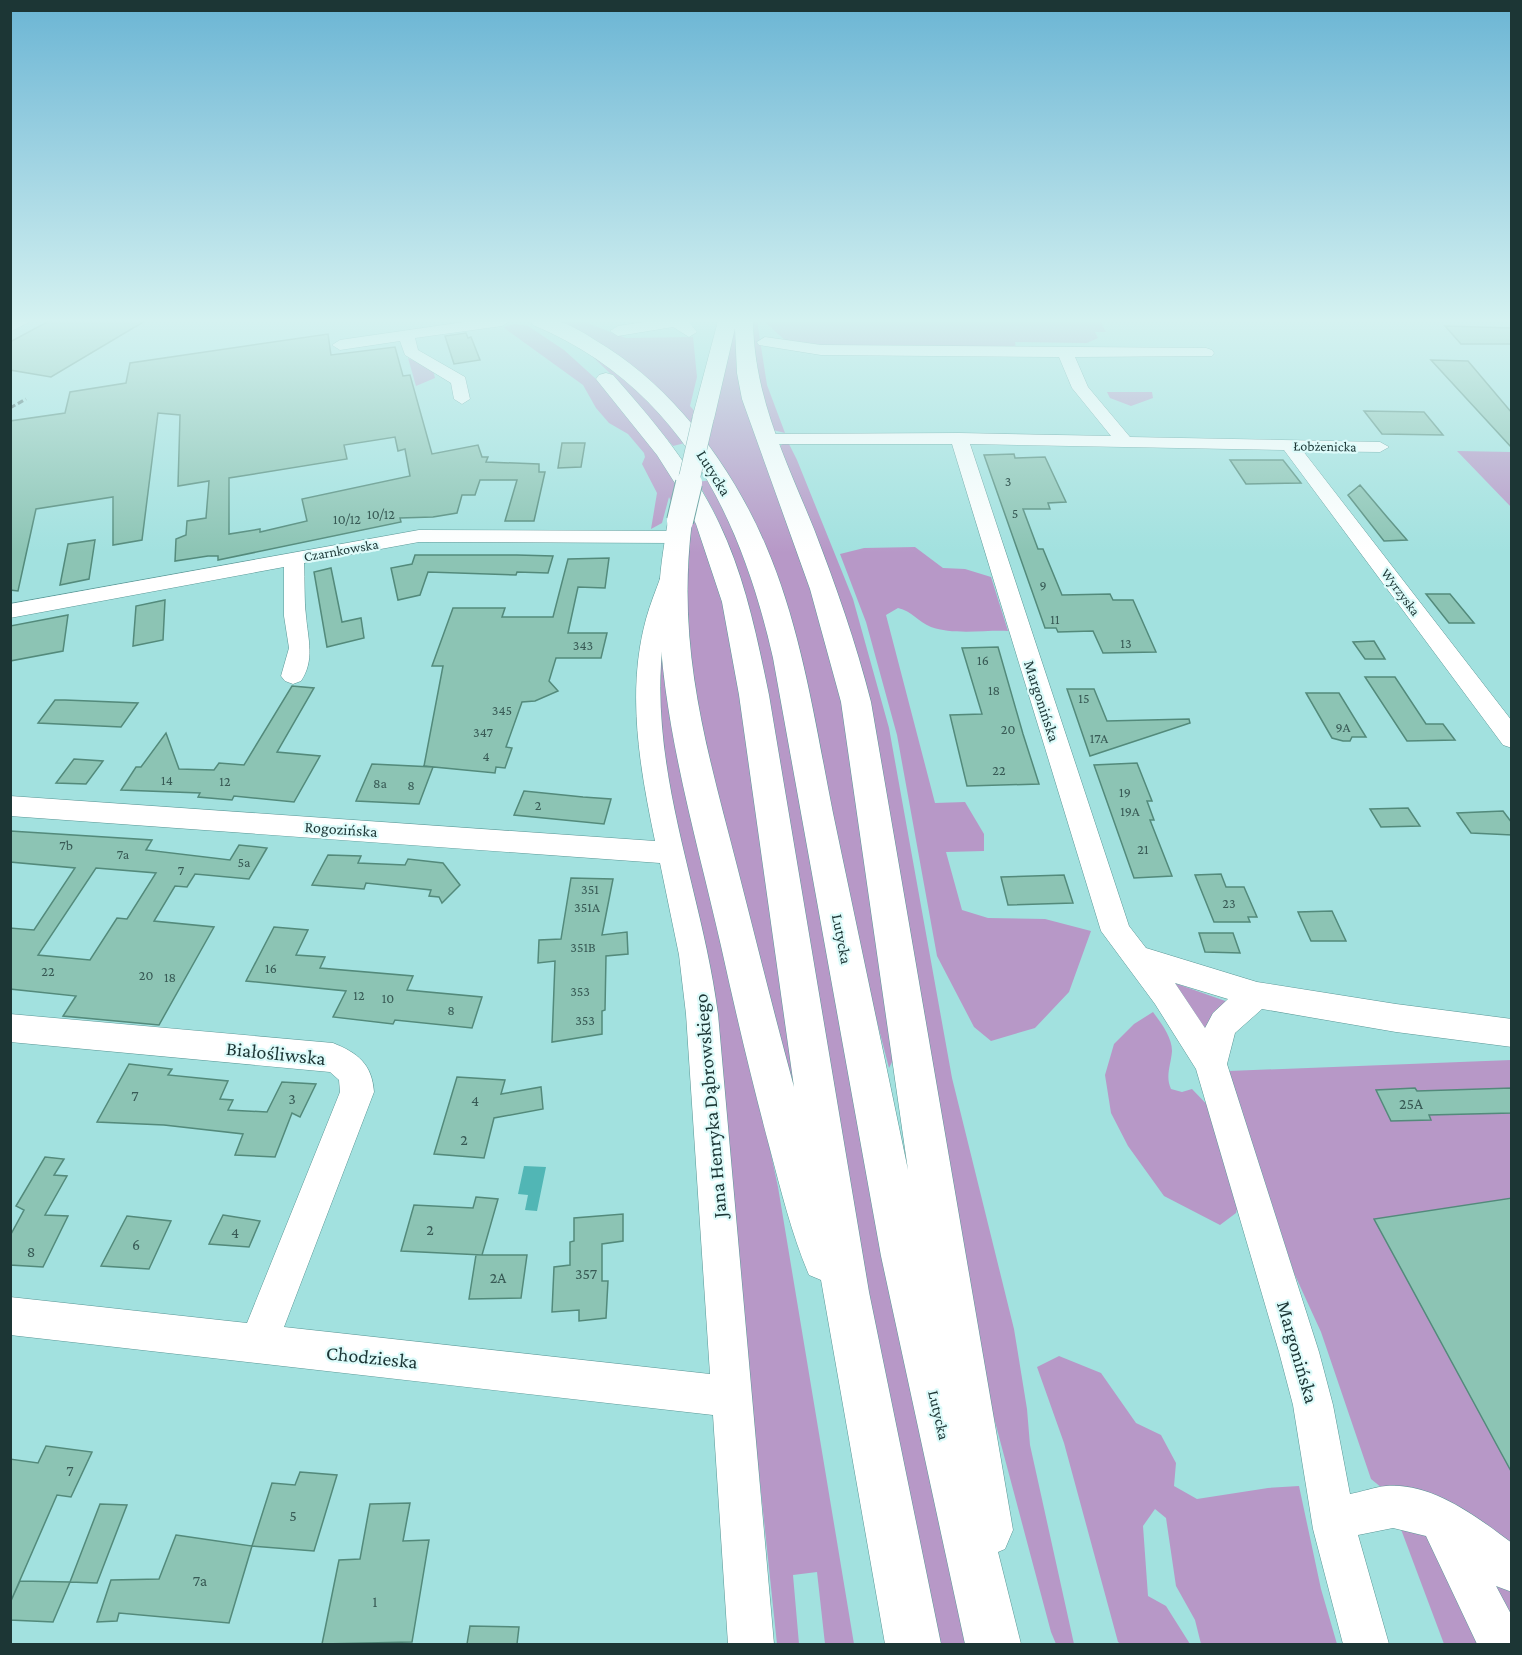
<svg xmlns="http://www.w3.org/2000/svg" width="1522" height="1655" viewBox="0 0 1522 1655" font-family="'Crimson Pro',serif">
  <style>
    .green { fill: #b798c7 }
    .water { fill: #51b6b5 }
    .building { fill: #8cc4b4; stroke: #538a7b; stroke-width: 1.5; fill-rule: evenodd }
    .lines { fill: none; stroke-linecap: round; stroke-linejoin: round }
    .minor-casing { stroke: #5a9796; stroke-width: 1 }
    .major-casing { stroke: #5a9796; stroke-width: 1 }
    .minor { fill: #fff; fill-rule: evenodd }
    .major { fill: #fff; fill-rule: evenodd }
    .rail { stroke: #416564; stroke-width: 3; stroke-dasharray: 6 3; stroke-linecap: butt }
    .major-bridge-far1-casing { stroke: #5a9796; stroke-width: 22; stroke-linecap: butt }
    .major-bridge-casing { stroke: #5a9796; stroke-width: 28; stroke-linecap: butt }
    .major-bridge-far1 { stroke: #fff; stroke-width: 21 }
    .major-bridge { stroke: #fff; stroke-width: 26 }
    .labels { text-anchor: middle; dominant-baseline: central; stroke-width: 4.5; stroke-linejoin: round; paint-order: stroke }
    .far-street-label { font-size: 14px; fill: #1c3635; stroke: #ddfbfa }
    .number-label { font-size: 14px; fill: #385a55 }
    .street-label { font-size: 16px; fill: #1c3635; stroke: #ddfbfa }
    .near-number-label { font-size: 16px; fill: #385a55 }
    .near-street-label { font-size: 20px; fill: #1c3635; stroke: #ddfbfa }
  </style>
  <rect width="100%" height="100%" fill="#a2e1df"/>
  <path class="green" d="M554,321H582L626,338L693,337L697,377L690,406L709,427L734,321L818,599L841,684L896,1054L889,1068L866,979L834,826L707,447Z
    M750,321H757L767,385L785,433L773,430L765,414Z
    M764,321H1100L1106,332H1095L1098,338L1087,343L1015,342L1016,348L799,345L788,343Z
    M515,324L528,326L564,350L606,388L657,450L698,525L731,630L805,1138L698,723L684,643L689,540L669,497L662,523L651,529L657,493L642,464L645,457L644,453L628,434L609,423L596,408L583,385L503,327Z
    M592,356C630,377 658,411 685,443L673,446L616,379Z
    M408,358L433,370L435,378L416,386Z
    M1107,392H1152L1153,398L1131,406L1110,398Z
    M785,442H788L797,460L853,599L889,728L952,1078L1014,1329L1027,1409L1030,1445L1074,1644H1056L1051,1632L986,1388L923,1034L779,447Z
    M1457,451L1511,452V507Z
    M711,480L725,506L770,633L942,1519L970,1644H936L893,1437L734,560L715,514L698,482Z
    M915,547L943,568L965,569L991,577L1008,631C984,630 953,635 931,627C918,622 912,611 898,608L886,615L935,803L965,802L984,834V851L946,852L962,910L988,918L1045,919L1091,931L1069,992L1035,1028L991,1041L974,1027L937,956L897,735L866,622L840,554L864,548Z
    M660,636L778,1187L854,1644H825L817,1572L793,1575L799,1644H777L740,1293L658,735Z
    M1163,979L1231,1003L1205,1032Z
    M1153,1012C1161,1023 1172,1037 1172,1051C1171,1065 1165,1076 1171,1089L1182,1092L1192,1089L1216,1114L1241,1195L1236,1213L1220,1225L1164,1196L1128,1146L1111,1113L1105,1075L1114,1044L1134,1024Z
    M1511,1060V1644H1444L1387,1492L1371,1479L1321,1332L1294,1273L1229,1071Z
    M1059,1356L1101,1373L1136,1423L1161,1435L1176,1463L1174,1486L1197,1499L1268,1488L1299,1486L1321,1589L1337,1644H1201L1195,1620L1176,1586L1166,1518L1155,1509L1143,1526L1148,1596L1166,1606L1190,1644H1121L1118,1642L1064,1443L1037,1367Z"/>
  <path class="water" d="M524,1166L546,1167L537,1211L525,1210L528,1195L518,1194Z"/>
  <path class="building" d="M49,321H145L51,377L10,370V342Z
    M1445,326L1512,328V344H1461Z
    M466,333L468,338L471,337L480,360L454,364L445,336Z
    M328,334L331,355L395,347L403,376L410,375L432,454L478,445L482,457H488L486,462L539,464V472H545L534,521H505L517,480H480L475,495H462L457,513L433,517L400,518L401,522L218,560V556H208L175,561L176,539L186,535L187,521L206,518L209,481L178,486L180,415L158,413L142,540L113,545V497L36,509L18,591L10,590V421L65,413L70,392L126,383L130,363ZM395,437L398,451L405,449L410,476L302,499L307,521L260,532V529L229,534V478L347,459L344,445Z
    M1431,360L1468,361L1512,413V448Z
    M1364,411L1424,412L1443,435L1382,434Z
    M562,443H585L581,467L558,468Z
    M1014,454L1015,458L1045,457L1066,502L1048,503L1050,509H1023L1038,549H1043L1062,595L1110,594L1113,600H1133L1156,652L1103,653L1093,631L1058,632L1056,628H1045L984,455Z
    M1230,460H1283L1301,483L1246,484Z
    M1360,485L1387,517L1407,540L1384,541L1348,495Z
    M95,540L89,579L60,585L68,544Z
    M415,555H517L553,556L548,573L517,572L516,575L428,572L420,595L398,600L391,568L412,564Z
    M609,558L605,588L578,587L568,633H607L601,658H556L549,681L558,691L535,701L522,702L506,747L512,748L505,768L496,767L495,773L424,766L443,666H432L453,608H505L502,617H553L568,559Z
    M331,568L342,622L361,618L364,638L327,647L314,572Z
    M1426,594H1450L1474,623H1449Z
    M165,600L163,640L133,646L136,606Z
    M68,615L63,651L10,661V626Z
    M1374,641L1385,659H1365L1353,642Z
    M998,647L1023,734L1039,784L967,786L950,715L982,714L962,648Z
    M1365,677H1395L1426,724H1443L1455,740L1407,741Z
    M292,686L314,688L277,752L320,756L294,802L234,796L232,800L198,797L200,793L121,790L136,767H141L166,733L179,769L214,770L219,763L244,765Z
    M1067,689H1094L1107,721L1189,719L1190,723L1090,756Z
    M1306,693H1339L1366,737H1352L1350,741H1343L1332,738Z
    M55,700H65L138,703L121,727L38,723Z
    M74,759L103,761L86,784L56,783Z
    M1137,763L1152,801H1147L1154,820H1150L1172,876L1134,878L1094,765Z
    M372,764L433,767L419,804L356,801Z
    M524,791L583,797L611,799L604,824L514,815Z
    M1408,808L1420,826L1381,827L1370,809Z
    M1503,811L1512,823V835L1471,833L1457,813Z
    M10,831L152,840L146,850L230,860L239,845L267,848L249,879L195,874L187,887L175,886L154,921L214,927L159,1025L63,1016L76,996L10,989V928L34,930L75,868L10,862ZM96,868L156,873L127,919L117,918L90,960L38,955Z
    M328,855L361,856L358,863L405,865L408,859L443,863L460,885L442,903L439,897L429,896L431,890L366,883L364,889L312,885Z
    M1221,874L1226,887H1244L1257,917H1248L1250,922H1214L1195,875Z
    M1064,875L1073,903L1008,905L1001,877Z
    M571,878L613,879L602,935L627,932L628,954L606,956L605,1010L602,1011V1034L552,1042L555,961L538,963L539,940L561,939Z
    M1332,911L1346,941H1311L1298,912Z
    M274,927L308,930L296,955L325,957L320,968L413,976L407,990L482,997L472,1028L395,1020L393,1024L333,1017L346,991L246,981Z
    M1199,933H1233L1240,953L1205,952Z
    M129,1064L172,1069L168,1075L228,1081L220,1099L233,1100L228,1110L267,1112L282,1082L316,1084L300,1117L292,1113L275,1157L235,1155L243,1134L164,1125L97,1122Z
    M457,1077L505,1080L501,1094L541,1087L543,1109L494,1118L484,1158L434,1154Z
    M1415,1088L1417,1091L1512,1088V1113L1429,1115L1431,1120L1391,1121L1376,1090Z
    M45,1157L64,1159L54,1175L67,1176L45,1215L68,1216L43,1267L10,1265V1236L24,1210L16,1206Z
    M476,1197L498,1199L482,1255L401,1251L414,1205L473,1208Z
    M1512,1198V1473L1374,1219Z
    M623,1214V1241L602,1244V1281H608L606,1318L579,1321V1310L552,1312L554,1267L570,1265V1242L574,1241V1218Z
    M223,1215L260,1221L249,1247L209,1244Z
    M127,1216L171,1221L149,1269L101,1266Z
    M476,1255H527L521,1298L469,1299Z
    M46,1446L92,1452L71,1497L57,1495L10,1603V1459L38,1463Z
    M300,1472L337,1475L314,1551L252,1546L272,1483L295,1485Z
    M410,1503L403,1541L429,1540L412,1642L322,1644L339,1560L360,1559L370,1504Z
    M100,1504L127,1505L97,1583L70,1582Z
    M176,1535L252,1546L229,1623L119,1613L117,1621L97,1622L111,1580L159,1579Z
    M20,1581L70,1582L53,1622L10,1620V1603Z
    M470,1626L519,1627L517,1644H467Z"/>
  <g class="lines">
    <defs>
      <path id="minor" d="M31,321L10,332V322Z
        M471,321H510L502,326L415,338L418,350L465,377L470,399L462,404L454,399L451,383L405,355L400,341L340,350L332,345L340,340Z
        M651,321H688L697,332L689,337L673,327L618,336L610,331L618,326Z
        M765,337L821,345L1206,348L1212,350L1214,353L1212,356L1075,357L1088,387L1130,437L1380,442L1389,447L1380,452L1303,451L1512,721V748L1503,745L1284,450L970,444L1129,926L1146,948L1257,982L1396,1004L1512,1019V1047L1396,1032L1262,1009L1235,1033L1227,1064L1319,1352L1333,1405L1350,1494C1362,1492 1374,1487 1386,1486C1432,1482 1477,1517 1512,1543V1592L1496,1586L1512,1616V1644H1477L1426,1536L1393,1528L1358,1535L1389,1644H1343L1313,1529L1293,1405L1279,1352L1196,1069L1155,1004L1101,931L952,444H766L757,439L766,434L959,433L1111,436L1072,388L1059,357L821,355L759,345L757,342ZM1175,983L1228,999L1213,1013L1205,1028Z
        M419,530L677,531L684,533L687,537L684,541L677,543L419,542L304,563C305,581 304,599 306,616C308,639 315,660 301,681L293,684L285,681L281,676L289,648L284,616V567L10,618V604Z
        M672,570L679,572L683,576C673,605 662,634 661,664C654,784 703,897 718,1014L774,1644H728L713,1415L10,1335V1297L247,1323L340,1092L339,1080L330,1072L10,1042V1014L333,1043C358,1053 372,1064 374,1092L284,1327L710,1374L686,1014L679,955L660,863L10,816V796L655,841C640,769 626,692 646,619C650,604 656,590 661,576L665,572Z"/>
      <path id="major" d="M531,321C539,321 548,320 555,321C569,323 584,333 595,340C672,385 731,464 766,546C802,630 815,723 833,813C858,932 883,1051 908,1170L841,702L810,589L742,399L737,373L735,328L714,419L711,424H695L692,419L718,321H753C754,397 786,460 814,529C836,586 856,643 871,702L1013,1530L1005,1549L998,1552L1021,1644H965L881,1256L773,658C740,513 677,385 533,325Z
        M606,373L613,375C654,421 693,468 719,523C745,577 757,637 769,695L869,1292L941,1644H885L821,1280L809,1275C792,1235 781,1191 770,1149C752,1082 736,1014 721,946C696,836 662,724 659,611C658,581 663,551 668,521L671,516L680,514L689,516L692,521C676,648 706,745 737,866C756,940 774,1014 794,1087L739,695L722,602L696,524L678,488L657,455L596,379L599,375Z"/>
    </defs>
    <use href="#minor" class="minor-casing"/>
    <use href="#major" class="major-casing"/>
    <use href="#minor" class="minor"/>
    <use href="#major" class="major"/>
    <path class="rail" d="M10,408L26,399"/>
    <defs>
      <path id="major-bridge-far1" d="M688,484L703,419"/>
      <path id="major-bridge" d="M680,521L689,483"/>
    </defs>
    <use href="#major-bridge-far1" class="major-bridge-far1-casing"/>
    <use href="#major-bridge" class="major-bridge-casing"/>
    <use href="#major-bridge-far1" class="major-bridge-far1"/>
    <use href="#major-bridge" class="major-bridge"/>
  </g>
  <linearGradient id="sky" x2="0" y2="1"><stop stop-color="#6bb5d4"/><stop offset="0.58" stop-color="#d5f2f1"/><stop offset="1" stop-color="#d5f2f1" stop-opacity="0"/></linearGradient>
  <rect width="1522" height="553" fill="url(#sky)"/>
  <g class="labels">
    <g class="far-street-label">
      <text transform="translate(1325 446) rotate(1)">Łobżenicka</text>
      <text transform="translate(341 550) rotate(-10)">Czarnkowska</text>
      <text transform="translate(1401 592) rotate(53)">Wyrzyska</text>
    </g>
    <g class="number-label">
      <text x="1008" y="481">3</text>
      <text x="1015" y="513">5</text>
      <text x="381" y="514">10/12</text>
      <text x="347" y="519">10/12</text>
      <text x="1043" y="585">9</text>
      <text x="1055" y="619">11</text>
      <text x="1126" y="643">13</text>
      <text x="583" y="645">343</text>
      <text x="983" y="660">16</text>
      <text x="994" y="690">18</text>
      <text x="1084" y="698">15</text>
      <text x="502" y="710">345</text>
      <text x="1343" y="727">9A</text>
      <text x="1008" y="729">20</text>
      <text x="483" y="732">347</text>
      <text x="1099" y="738">17A</text>
      <text x="486" y="756">4</text>
      <text x="999" y="770">22</text>
      <text x="167" y="780">14</text>
      <text x="225" y="781">12</text>
      <text x="380" y="783">8a</text>
      <text x="411" y="785">8</text>
      <text x="1125" y="792">19</text>
      <text x="538" y="805">2</text>
      <text x="1130" y="811">19A</text>
      <text x="66" y="845">7b</text>
      <text x="1143" y="849">21</text>
      <text x="123" y="854">7a</text>
      <text x="244" y="862">5a</text>
      <text x="181" y="870">7</text>
      <text x="590" y="889">351</text>
      <text x="1229" y="903">23</text>
      <text x="587" y="907">351A</text>
      <text x="583" y="947">351B</text>
      <text x="271" y="968">16</text>
      <text x="48" y="971">22</text>
      <text x="146" y="975">20</text>
      <text x="170" y="977">18</text>
      <text x="580" y="991">353</text>
      <text x="359" y="995">12</text>
      <text x="388" y="998">10</text>
      <text x="451" y="1010">8</text>
      <text x="585" y="1020">353</text>
    </g>
    <g class="street-label">
      <text transform="translate(714 473) rotate(58)">Lutycka</text>
      <text transform="translate(1042 701) rotate(72)">Margonińska</text>
      <text transform="translate(341 829) rotate(4)">Rogozińska</text>
      <text transform="translate(842 939) rotate(79)">Lutycka</text>
      <text transform="translate(939 1415) rotate(77)">Lutycka</text>
    </g>
    <g class="near-number-label">
      <text x="135" y="1095">7</text>
      <text x="292" y="1098">3</text>
      <text x="475" y="1100">4</text>
      <text x="1411" y="1103">25A</text>
      <text x="464" y="1139">2</text>
      <text x="430" y="1229">2</text>
      <text x="235" y="1232">4</text>
      <text x="136" y="1244">6</text>
      <text x="31" y="1251">8</text>
      <text x="586" y="1273">357</text>
      <text x="498" y="1277">2A</text>
      <text x="70" y="1470">7</text>
      <text x="293" y="1515">5</text>
      <text x="200" y="1580">7a</text>
      <text x="375" y="1601">1</text>
    </g>
    <g class="near-street-label">
      <text transform="translate(276 1053) rotate(6)">Białośliwska</text>
      <text transform="translate(710 1106) rotate(-95)">Jana Henryka Dąbrowskiego</text>
      <text transform="translate(1298 1352) rotate(74)">Margonińska</text>
      <text transform="translate(372 1357) rotate(6)">Chodzieska</text>
    </g>
  </g>
  <rect width="1522" height="1655" fill="none" stroke="#1c3635" stroke-width="24"/>
</svg>
